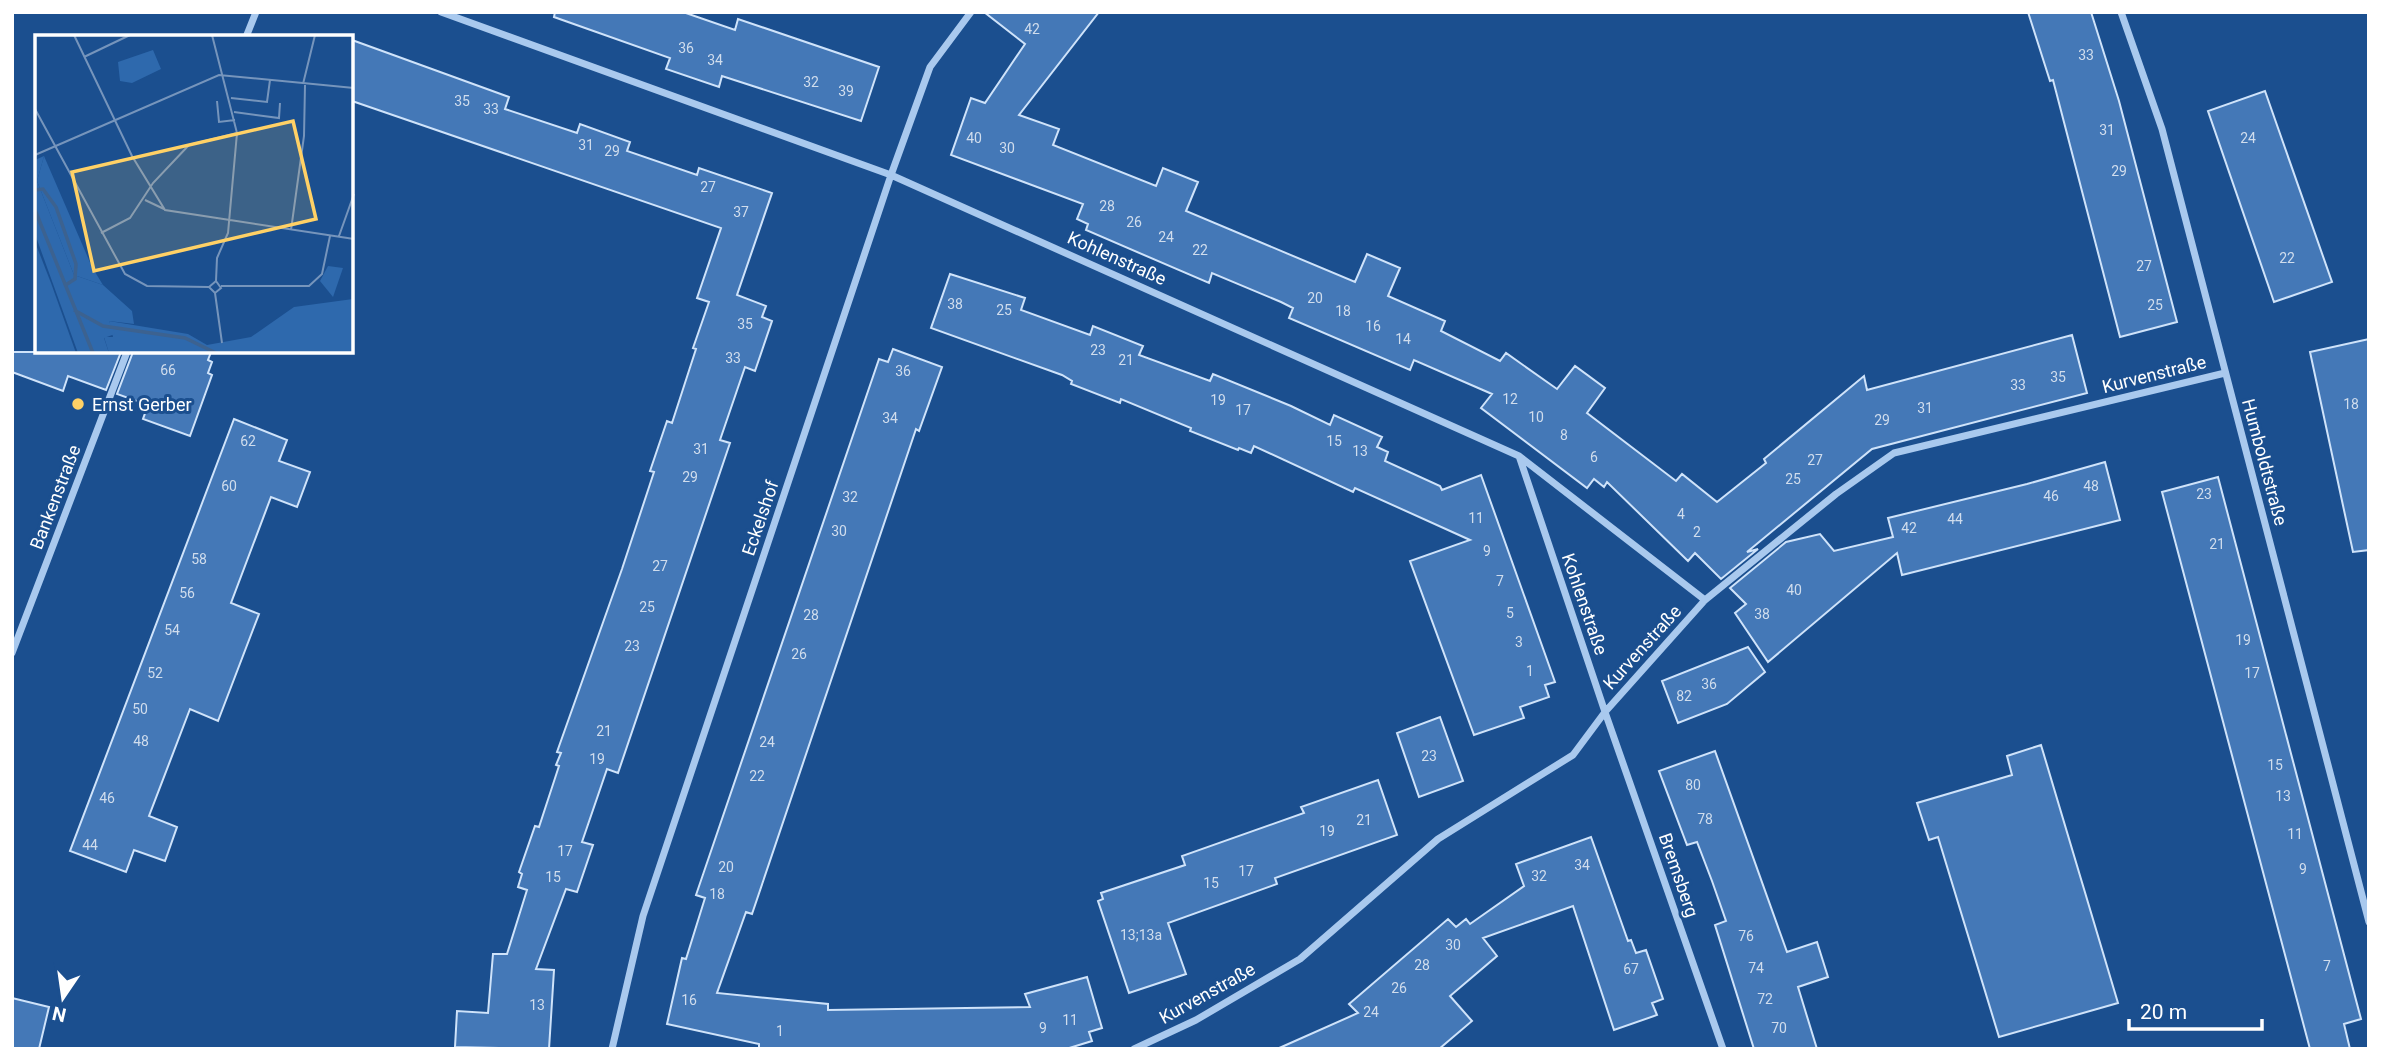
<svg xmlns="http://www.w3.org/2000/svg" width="2381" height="1061" viewBox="0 0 2381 1061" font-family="Roboto,sans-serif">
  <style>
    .building { fill: #4478b7; stroke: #cfe3fa; stroke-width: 2 }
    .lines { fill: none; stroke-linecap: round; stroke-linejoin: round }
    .street { stroke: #a9c9ee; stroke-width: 7 }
    .poi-dot { fill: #ffd166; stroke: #1b4f8f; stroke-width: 2.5 }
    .labels { text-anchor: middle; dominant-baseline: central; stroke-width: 6; stroke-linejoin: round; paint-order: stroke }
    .number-label { font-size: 14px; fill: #d0dded }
    .street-label { font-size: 18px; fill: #fff; stroke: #1b4f8f }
    .poi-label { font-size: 18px; fill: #fff; stroke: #1b4f8f; text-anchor: start }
    .inset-river { fill: none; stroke: #3c6290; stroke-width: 3.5 }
    .inset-road { fill: none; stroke: #7695bc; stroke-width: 2 }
    .view { fill: #ffd166; fill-opacity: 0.15; stroke: #ffd166; stroke-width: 3.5 }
    .inset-edge { fill: none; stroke: #fff; stroke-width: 3.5 }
  </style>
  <rect width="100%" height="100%" fill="#1b4f8f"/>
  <path class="building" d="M555,12H683L735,30L738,19L879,67L861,121L722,76L719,87L666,69L670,58L554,17Z
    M984,12H1099L1019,115L1059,129L1053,145L1156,186L1163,168L1198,182L1186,211L1355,282L1367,254L1400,268L1388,296L1445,321L1441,331L1500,361L1506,353L1557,389L1575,366L1605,388L1587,413L1676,481L1682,474L1717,502L1766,463L1764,459L1864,376L1867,390L2072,335L2087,393L1872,449L1747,552L1758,549L1721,579L1695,553L1688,561L1607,482L1604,487L1594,479L1587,488L1481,408L1492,394L1414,360L1410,370L1289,318L1293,308L1281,302L1212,273L1209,283L1086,230L1088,224L1077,219L1083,204L951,155L971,98L985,103L1025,44Z
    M2028,12H2091L2119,101L2177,322L2120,337L2053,80L2050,81Z
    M352,40L509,97L505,109L577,133L580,124L630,142L627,151L697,175L699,168L772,193L737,295L766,306L762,317L772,321L755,371L745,367L720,440L730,443L618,773L607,769L582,842L593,845L577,892L566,889L536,969L554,970L549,1049L455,1047L457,1011L488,1013L493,954H507L527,890L518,887L522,874L519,872L535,826L539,827L559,766L556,765L561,753L557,752L622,569L654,472L650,471L667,421L672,423L696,349L693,348L709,302L697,298L721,228L352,101Z
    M2265,91L2332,282L2274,302L2208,111Z
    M950,274L1025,298L1021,310L1090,335L1093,326L1143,346L1139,355L1210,381L1213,374L1291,406L1330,425L1334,415L1382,437L1377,447L1388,452L1385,461L1440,486L1442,490L1481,475L1555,682L1545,685L1549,697L1520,707L1524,718L1474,735L1410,561L1470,540L1355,488L1353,492L1254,446L1251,453L1239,448L1238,450L1190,431L1191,428L1121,399L1120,403L1071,384L1072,381L1062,375L931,328Z
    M2369,339V550L2353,552L2310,352Z
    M893,349L942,367L919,431L916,429L752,914L746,912L717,993L828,1004V1010L1030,1007L1025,994L1087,977L1102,1028L1089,1032L1092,1041L1066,1049H759V1044L667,1024L682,958L686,959L705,898L696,895L879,359L888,362Z
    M12,352H121L106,390L68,376L63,391L12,372Z
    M133,352H211L208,360L212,362L208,373L212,375L190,436L143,419L148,405L117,394Z
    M234,419L287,440L279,461L310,472L297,507L271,497L231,603L259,614L218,721L190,709L149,816L177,827L165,861L134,850L126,872L70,851Z
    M2105,462L2120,520L1902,575L1897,553L1768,662L1735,613L1746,604L1730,588L1786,542L1820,534L1834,551L1893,537L1888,518L2027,484Z
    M2218,477L2361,1019L2344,1024L2350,1049H2310L2162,492Z
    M1748,647L1765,672L1727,704L1678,723L1662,681Z
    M1440,717L1463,781L1419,797L1397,733Z
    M2041,745L2118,1003L1999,1037L1938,837L1929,840L1917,803L2012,775L2007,756Z
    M1715,751L1787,952L1817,942L1828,977L1798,987L1817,1049H1754L1715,925L1726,921L1712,881L1697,842L1687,845L1659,771Z
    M1378,780L1397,835L1275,878L1277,884L1168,923L1186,974L1129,993L1098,901L1103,899L1101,893L1185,865L1182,856L1304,813L1301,807Z
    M1591,837L1628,941L1631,940L1636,953L1646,950L1663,999L1652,1003L1657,1015L1614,1030L1573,906L1483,938L1497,956L1450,996L1472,1021L1439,1049H1277L1358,1013L1349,1004L1448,919L1456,927L1466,919L1470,924L1524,886L1516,864Z
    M12,998L49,1007L39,1049H12Z"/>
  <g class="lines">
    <path class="street" d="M441,12L891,175L1519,456L1605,712L1723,1049
      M2121,12L2162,129L2369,922
      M246,37L256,12
      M1519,456L1705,600
      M12,653L127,352
      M612,1049L643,916L891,175L930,67L971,12
      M1134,1049L1196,1020L1300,959L1438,839L1573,755L1605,712L1705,600L1836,494L1894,453L2225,373"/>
  </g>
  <circle class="poi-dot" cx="78" cy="404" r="7"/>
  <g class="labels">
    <g class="number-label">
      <text x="1032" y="29">42</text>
      <text x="686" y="48">36</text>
      <text x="2086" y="55">33</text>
      <text x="715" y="60">34</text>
      <text x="811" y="82">32</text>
      <text x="846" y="91">39</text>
      <text x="462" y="101">35</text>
      <text x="491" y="109">33</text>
      <text x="2107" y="130">31</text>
      <text x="974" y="138">40</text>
      <text x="2248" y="138">24</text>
      <text x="586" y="145">31</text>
      <text x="1007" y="148">30</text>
      <text x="612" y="151">29</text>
      <text x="2119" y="171">29</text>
      <text x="708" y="187">27</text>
      <text x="1107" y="206">28</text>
      <text x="741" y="212">37</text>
      <text x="1134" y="222">26</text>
      <text x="1166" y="237">24</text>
      <text x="1200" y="250">22</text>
      <text x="2287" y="258">22</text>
      <text x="2144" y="266">27</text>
      <text x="1315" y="298">20</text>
      <text x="955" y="304">38</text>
      <text x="2155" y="305">25</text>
      <text x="1004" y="310">25</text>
      <text x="1343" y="311">18</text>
      <text x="745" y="324">35</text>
      <text x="1373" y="326">16</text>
      <text x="1403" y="339">14</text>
      <text x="1098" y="350">23</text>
      <text x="733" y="358">33</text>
      <text x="1126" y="360">21</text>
      <text x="168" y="370">66</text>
      <text x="903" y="371">36</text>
      <text x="2058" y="377">35</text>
      <text x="2018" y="385">33</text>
      <text x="1510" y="399">12</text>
      <text x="1218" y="400">19</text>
      <text x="2351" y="404">18</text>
      <text x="1925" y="408">31</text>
      <text x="1243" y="410">17</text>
      <text x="1536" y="417">10</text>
      <text x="890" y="418">34</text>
      <text x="1882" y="420">29</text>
      <text x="1564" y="435">8</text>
      <text x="248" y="441">62</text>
      <text x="1334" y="441">15</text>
      <text x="701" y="449">31</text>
      <text x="1360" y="451">13</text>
      <text x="1594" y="457">6</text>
      <text x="1815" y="460">27</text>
      <text x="690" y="477">29</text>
      <text x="1793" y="479">25</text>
      <text x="229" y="486">60</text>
      <text x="2091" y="486">48</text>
      <text x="2204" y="494">23</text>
      <text x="2051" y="496">46</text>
      <text x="850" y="497">32</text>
      <text x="1681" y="514">4</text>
      <text x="1476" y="518">11</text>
      <text x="1955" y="519">44</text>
      <text x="1909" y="528">42</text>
      <text x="839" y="531">30</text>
      <text x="1697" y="532">2</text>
      <text x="2217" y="544">21</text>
      <text x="1487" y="551">9</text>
      <text x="199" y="559">58</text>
      <text x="660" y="566">27</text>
      <text x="1500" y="581">7</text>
      <text x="1794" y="590">40</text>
      <text x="187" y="593">56</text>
      <text x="647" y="607">25</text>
      <text x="1510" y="613">5</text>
      <text x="1762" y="614">38</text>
      <text x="811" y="615">28</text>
      <text x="172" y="630">54</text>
      <text x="2243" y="640">19</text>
      <text x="1519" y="642">3</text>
      <text x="632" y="646">23</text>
      <text x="799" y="654">26</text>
      <text x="1530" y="671">1</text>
      <text x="155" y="673">52</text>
      <text x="2252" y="673">17</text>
      <text x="1709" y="684">36</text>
      <text x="1684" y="696">82</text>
      <text x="140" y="709">50</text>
      <text x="604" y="731">21</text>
      <text x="141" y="741">48</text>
      <text x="767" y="742">24</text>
      <text x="1429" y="756">23</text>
      <text x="597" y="759">19</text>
      <text x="2275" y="765">15</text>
      <text x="757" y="776">22</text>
      <text x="1693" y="785">80</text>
      <text x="2283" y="796">13</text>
      <text x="107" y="798">46</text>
      <text x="1705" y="819">78</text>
      <text x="1364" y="820">21</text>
      <text x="1327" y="831">19</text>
      <text x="2295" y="834">11</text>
      <text x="90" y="845">44</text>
      <text x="565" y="851">17</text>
      <text x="1582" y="865">34</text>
      <text x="726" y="867">20</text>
      <text x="2303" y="869">9</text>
      <text x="1246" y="871">17</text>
      <text x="1539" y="876">32</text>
      <text x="553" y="877">15</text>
      <text x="1211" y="883">15</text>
      <text x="717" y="894">18</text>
      <text x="1141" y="935">13;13a</text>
      <text x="1746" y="936">76</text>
      <text x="1453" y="945">30</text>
      <text x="1422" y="965">28</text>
      <text x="2327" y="966">7</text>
      <text x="1756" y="968">74</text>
      <text x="1631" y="969">67</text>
      <text x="1399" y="988">26</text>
      <text x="1765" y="999">72</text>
      <text x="689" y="1000">16</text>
      <text x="537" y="1005">13</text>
      <text x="1371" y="1012">24</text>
      <text x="1070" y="1020">11</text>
      <text x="1043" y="1028">9</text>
      <text x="1779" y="1028">70</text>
      <text x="780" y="1031">1</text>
    </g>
    <g class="street-label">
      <text transform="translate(1117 258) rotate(24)">Kohlenstraße</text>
      <text transform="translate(2154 374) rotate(-14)">Kurvenstraße</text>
      <text transform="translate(2265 462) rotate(75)">Humboldtstraße</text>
      <text transform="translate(55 497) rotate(-69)">Bankenstraße</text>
      <text transform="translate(760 518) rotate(-71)">Eckelshof</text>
      <text transform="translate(1585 604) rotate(71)">Kohlenstraße</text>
      <text transform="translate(1642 647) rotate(-48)">Kurvenstraße</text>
      <text transform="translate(1679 875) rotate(71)">Bremsberg</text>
      <text transform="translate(1207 993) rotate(-29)">Kurvenstraße</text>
    </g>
    <g class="poi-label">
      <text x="92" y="404">Ernst Gerber</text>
    </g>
  </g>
  <g transform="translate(35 35)">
    <rect width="318" height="318" fill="#1b4f8f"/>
    <path d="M118,15L126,34L97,48L85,46L83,27ZM9,121L57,232L68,250L39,240L2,146ZM318,264V318H74L69,302H78L74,286L153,299L172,310L216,302L259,272Z" fill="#2e69ad"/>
    <path d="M9,121L2,146L39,240L68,250L97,276L99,289L74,286L80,299L69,303L74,318H43L0,199V125Z" fill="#2e69ad"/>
    <path d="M293,231L308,233L298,262L285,246Z" fill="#2e69ad"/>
    <path d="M0,207L16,248L41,318H0Z" fill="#2e69ad"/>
    <path class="inset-river" d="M0,155L8,154L21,172L41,229L40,244L29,251M0,175L58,318M39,275L68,291L150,303L181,318"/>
    <path class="inset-road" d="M39,0L97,121L130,175L319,204M177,0L202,98L193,198L182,223L181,246L186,253L180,258L174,252L181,246M49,22L95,0M268,49L280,0M196,63L232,67L235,45M182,66L184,87L200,85M0,74L90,239L112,251L174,252M199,77L244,83L245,68M0,120L184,40L319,53M110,165L129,174M256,195L269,101L270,50M66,198L95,183L118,148L154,110L202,98M304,201L319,159M186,251H274L287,239L295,201M180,258L187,308"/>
    <path class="view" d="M258,86L281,184L59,236L37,137Z"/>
    <rect width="318" height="318" class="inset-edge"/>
  </g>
  <rect width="2381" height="1061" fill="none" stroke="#ffffff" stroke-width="28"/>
  <g transform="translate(63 998) rotate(193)" stroke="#1b4f8f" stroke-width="5" paint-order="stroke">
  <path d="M0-5L12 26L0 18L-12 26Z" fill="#ffffff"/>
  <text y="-10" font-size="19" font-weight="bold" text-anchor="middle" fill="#ffffff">N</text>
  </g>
  <path d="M2129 1019v10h133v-10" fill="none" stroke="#ffffff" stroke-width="3.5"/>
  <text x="2140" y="1019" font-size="21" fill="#ffffff" stroke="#1b4f8f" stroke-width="5" paint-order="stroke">20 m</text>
</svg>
